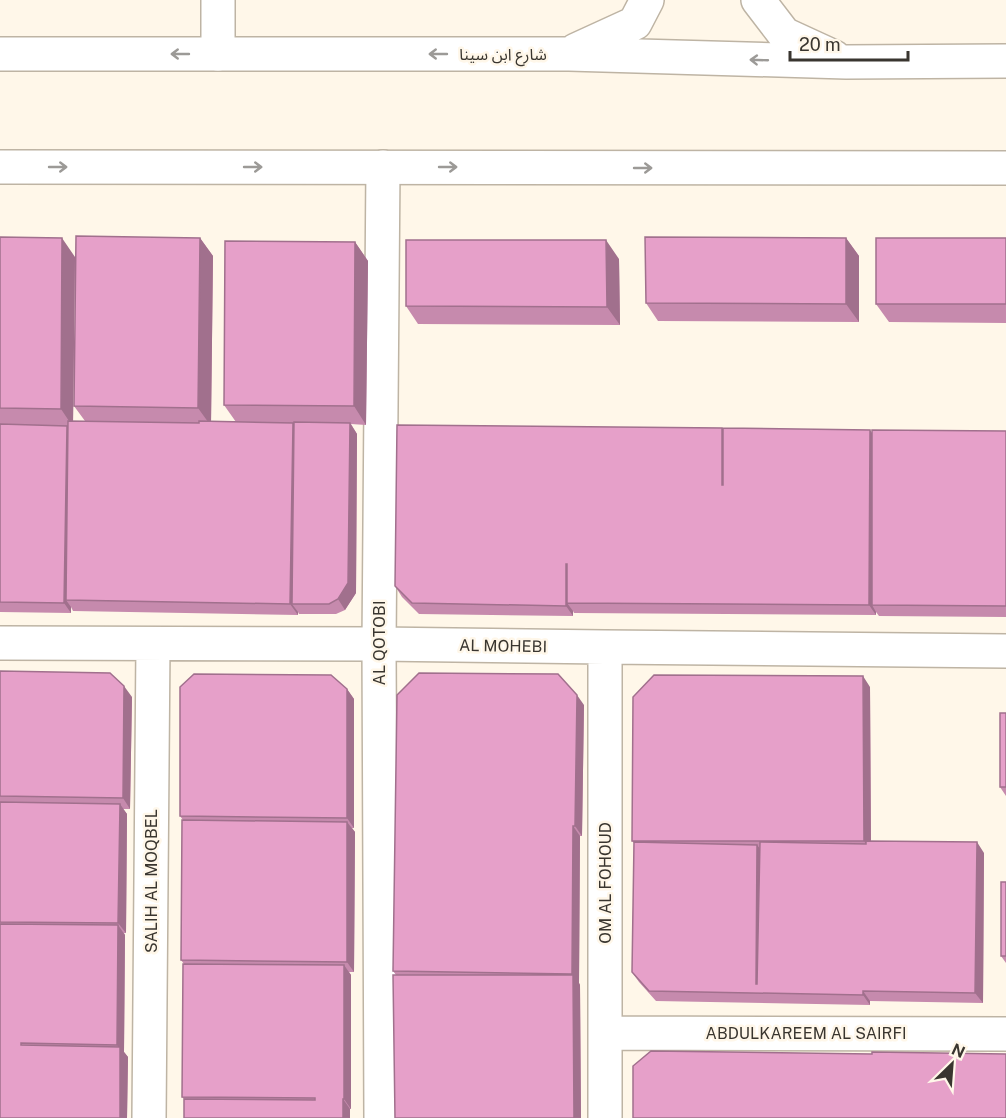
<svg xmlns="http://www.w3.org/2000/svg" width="1006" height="1118" viewBox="0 0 1006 1118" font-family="'Public Sans','Noto Sans Arabic',sans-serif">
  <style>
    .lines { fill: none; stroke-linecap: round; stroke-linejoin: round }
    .minor-casing { stroke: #beb4a4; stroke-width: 36 }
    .tertiary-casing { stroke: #beb4a4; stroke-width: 36 }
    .minor { stroke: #fff; stroke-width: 33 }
    .tertiary { stroke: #fff; stroke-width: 33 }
    .wall { fill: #c68aad }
    .shaded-wall { fill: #a1708d }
    .building { fill: #e6a0c9; stroke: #a1708d; stroke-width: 1.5 }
    .oneway { stroke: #9c9a97 }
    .labels { text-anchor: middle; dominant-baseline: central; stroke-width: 5; stroke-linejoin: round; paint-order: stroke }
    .street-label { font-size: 16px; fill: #39352f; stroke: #fff7e9 }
  </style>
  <rect width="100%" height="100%" fill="#fff7e9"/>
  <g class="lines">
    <defs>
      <path id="minor" d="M218,0V54
        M0,643L379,644L605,647L1006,651
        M605,647V1118
        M605,1033L1006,1034
        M149,1118L153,644
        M381,1118L379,644L383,167"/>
      <path id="tertiary" d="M758,0L784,34L834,57
        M576,50L635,23L647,0
        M0,54H569L846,62L1006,61
        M0,167L1006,168"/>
    </defs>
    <use href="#minor" class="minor-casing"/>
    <use href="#tertiary" class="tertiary-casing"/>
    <use href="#minor" class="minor"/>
    <use href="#tertiary" class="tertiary"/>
  </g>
  <path class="wall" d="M0,237L75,257L73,421H85L74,406L200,238L213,256L211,421L236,422L224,405L355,242L368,261L366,425L351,424L357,434L356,593L345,610L336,614H299L298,612V615L73,611L71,607V613L0,612Z
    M846,238L859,256V322L658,321L646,303Z
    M1006,238V323L889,322L876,304Z
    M619,259L620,325L418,324L406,306Z
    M723,430L872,433L1006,431V617L879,616L876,612V615L574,613L573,611V616L419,614L402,597L395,586Z
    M0,671L132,697L130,809H123L127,814L126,933H124L125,935L124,1052L128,1057L127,1118H0Z
    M870,687L871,841L984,853L983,1003L870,1001V1005L656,1001L639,982L632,972L634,843L632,841Z
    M347,689L354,699V828H352L355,832L354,972H349L351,975V1109L184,1099L182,1097L184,964L181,960L183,820L180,816Z
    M584,705L582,836H580L579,983L580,985L581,1118H395L396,975L393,971Z
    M1006,713V796L1000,787Z
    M1006,882V963L1001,956Z"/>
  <path class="shaded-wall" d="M62,238L75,257L73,427L61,409Z
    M200,238L213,256L211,426L198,408Z
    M846,238L859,256V322L846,304Z
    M606,240L619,259L620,325L607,307Z
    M355,242L368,261L366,425L354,406Z
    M293,423L300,434L292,604L298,612V615L290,604Z
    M350,423L357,434L356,593L345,610L338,599Z
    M67,426L74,436L66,600L71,607V613L64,603Z
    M722,428L729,439V495L722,485Z
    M870,430L877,440L872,605L876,612V615L869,605Z
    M566,564L573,575L567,603L573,611V616L566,606Z
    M863,676L870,687L871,851L864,841Z
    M124,686L132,697L130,809L123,798Z
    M347,689L354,699V828L347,818Z
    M577,695L584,705L582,836L575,826Z
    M120,804L127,814L126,933L118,923Z
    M347,822L355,832L354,972L347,962Z
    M573,826L580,836L579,983L580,985L581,1118H574L573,975L572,974Z
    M977,842L984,853L983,1003L975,993Z
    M757,845L765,855L763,994L756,984Z
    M118,925L125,935L124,1052L128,1057L127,1118H120V1050L117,1045Z
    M344,965L351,975V1109L344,1099Z
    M863,991L870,1001V1005L863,995Z
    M343,1099L350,1109V1118H343Z"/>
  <path class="building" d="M76,236L200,238L198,408L74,406Z
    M0,237L62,238L61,409L0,408Z
    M645,237L846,238V304L646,303Z
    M876,238H1006V304H876Z
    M406,240H606L607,307L406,306Z
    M225,241L355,242L354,406L224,405Z
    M68,421L199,423V421L293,423L290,604L66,600Z
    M294,422L350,423L348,583L338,599L329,604H292Z
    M0,424L67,426L64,603L0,602Z
    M397,425L722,428V485H723V428L870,430L869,605L567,603V564H566V606L412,603L395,586Z
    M872,430L1006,431V606L872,605Z
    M0,671L110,673L124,686L123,798L0,796Z
    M419,673L558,674L577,695L575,826H573L572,974L393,971L397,695Z
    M194,674L331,675L347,689V818L180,816V687Z
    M654,675L863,676L864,841H632L633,697Z
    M1000,713H1006V787H1000Z
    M0,802L120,804L118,923L0,922Z
    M182,820L347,822V962L181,960Z
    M866,841L977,842L975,993L863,991V995L649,991L632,972L634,842L757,845L756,984H757L760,842L866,844Z
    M1001,882H1006V956H1001Z
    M0,924L118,925L117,1045L21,1043V1045L120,1047V1118H0Z
    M183,964L344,965V1099H343V1118H184V1099L315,1100V1098L182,1097Z
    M393,975H573L574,1118H395Z
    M651,1051L872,1054V1052L1006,1054V1118H633V1066Z"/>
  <defs><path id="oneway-shaft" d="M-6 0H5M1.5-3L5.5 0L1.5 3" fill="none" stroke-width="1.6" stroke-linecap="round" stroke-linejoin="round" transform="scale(1.5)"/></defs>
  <g class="oneway">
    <use href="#oneway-shaft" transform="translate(180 54) rotate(180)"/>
    <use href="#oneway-shaft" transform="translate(438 54) rotate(180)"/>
    <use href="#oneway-shaft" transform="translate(759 60) rotate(-178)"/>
    <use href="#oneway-shaft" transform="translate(58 167)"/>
    <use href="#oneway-shaft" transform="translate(253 167)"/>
    <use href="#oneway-shaft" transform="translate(448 167)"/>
    <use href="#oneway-shaft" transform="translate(643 168)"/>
  </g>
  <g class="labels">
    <g class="street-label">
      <text x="503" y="54">شارع ابن سينا</text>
      <text transform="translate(379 643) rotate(-90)">AL QOTOBI</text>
      <text transform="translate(503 646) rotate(1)">AL MOHEBI</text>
      <text transform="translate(151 881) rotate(-90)">SALIH AL MOQBEL</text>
      <text transform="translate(605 883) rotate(-90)">OM AL FOHOUD</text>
      <text x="806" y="1033">ABDULKAREEM AL SAIRFI</text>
    </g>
  </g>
  <g transform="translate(952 1064) rotate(25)" stroke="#fff7e9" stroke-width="4.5" paint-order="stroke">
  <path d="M0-4.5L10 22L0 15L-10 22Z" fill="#39352f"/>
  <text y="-9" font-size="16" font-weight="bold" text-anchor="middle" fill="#39352f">N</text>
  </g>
  <path d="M790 51v9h118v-9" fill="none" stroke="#39352f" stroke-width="3"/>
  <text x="799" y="51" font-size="18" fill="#39352f" stroke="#fff7e9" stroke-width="4.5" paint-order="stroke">20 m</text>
</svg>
